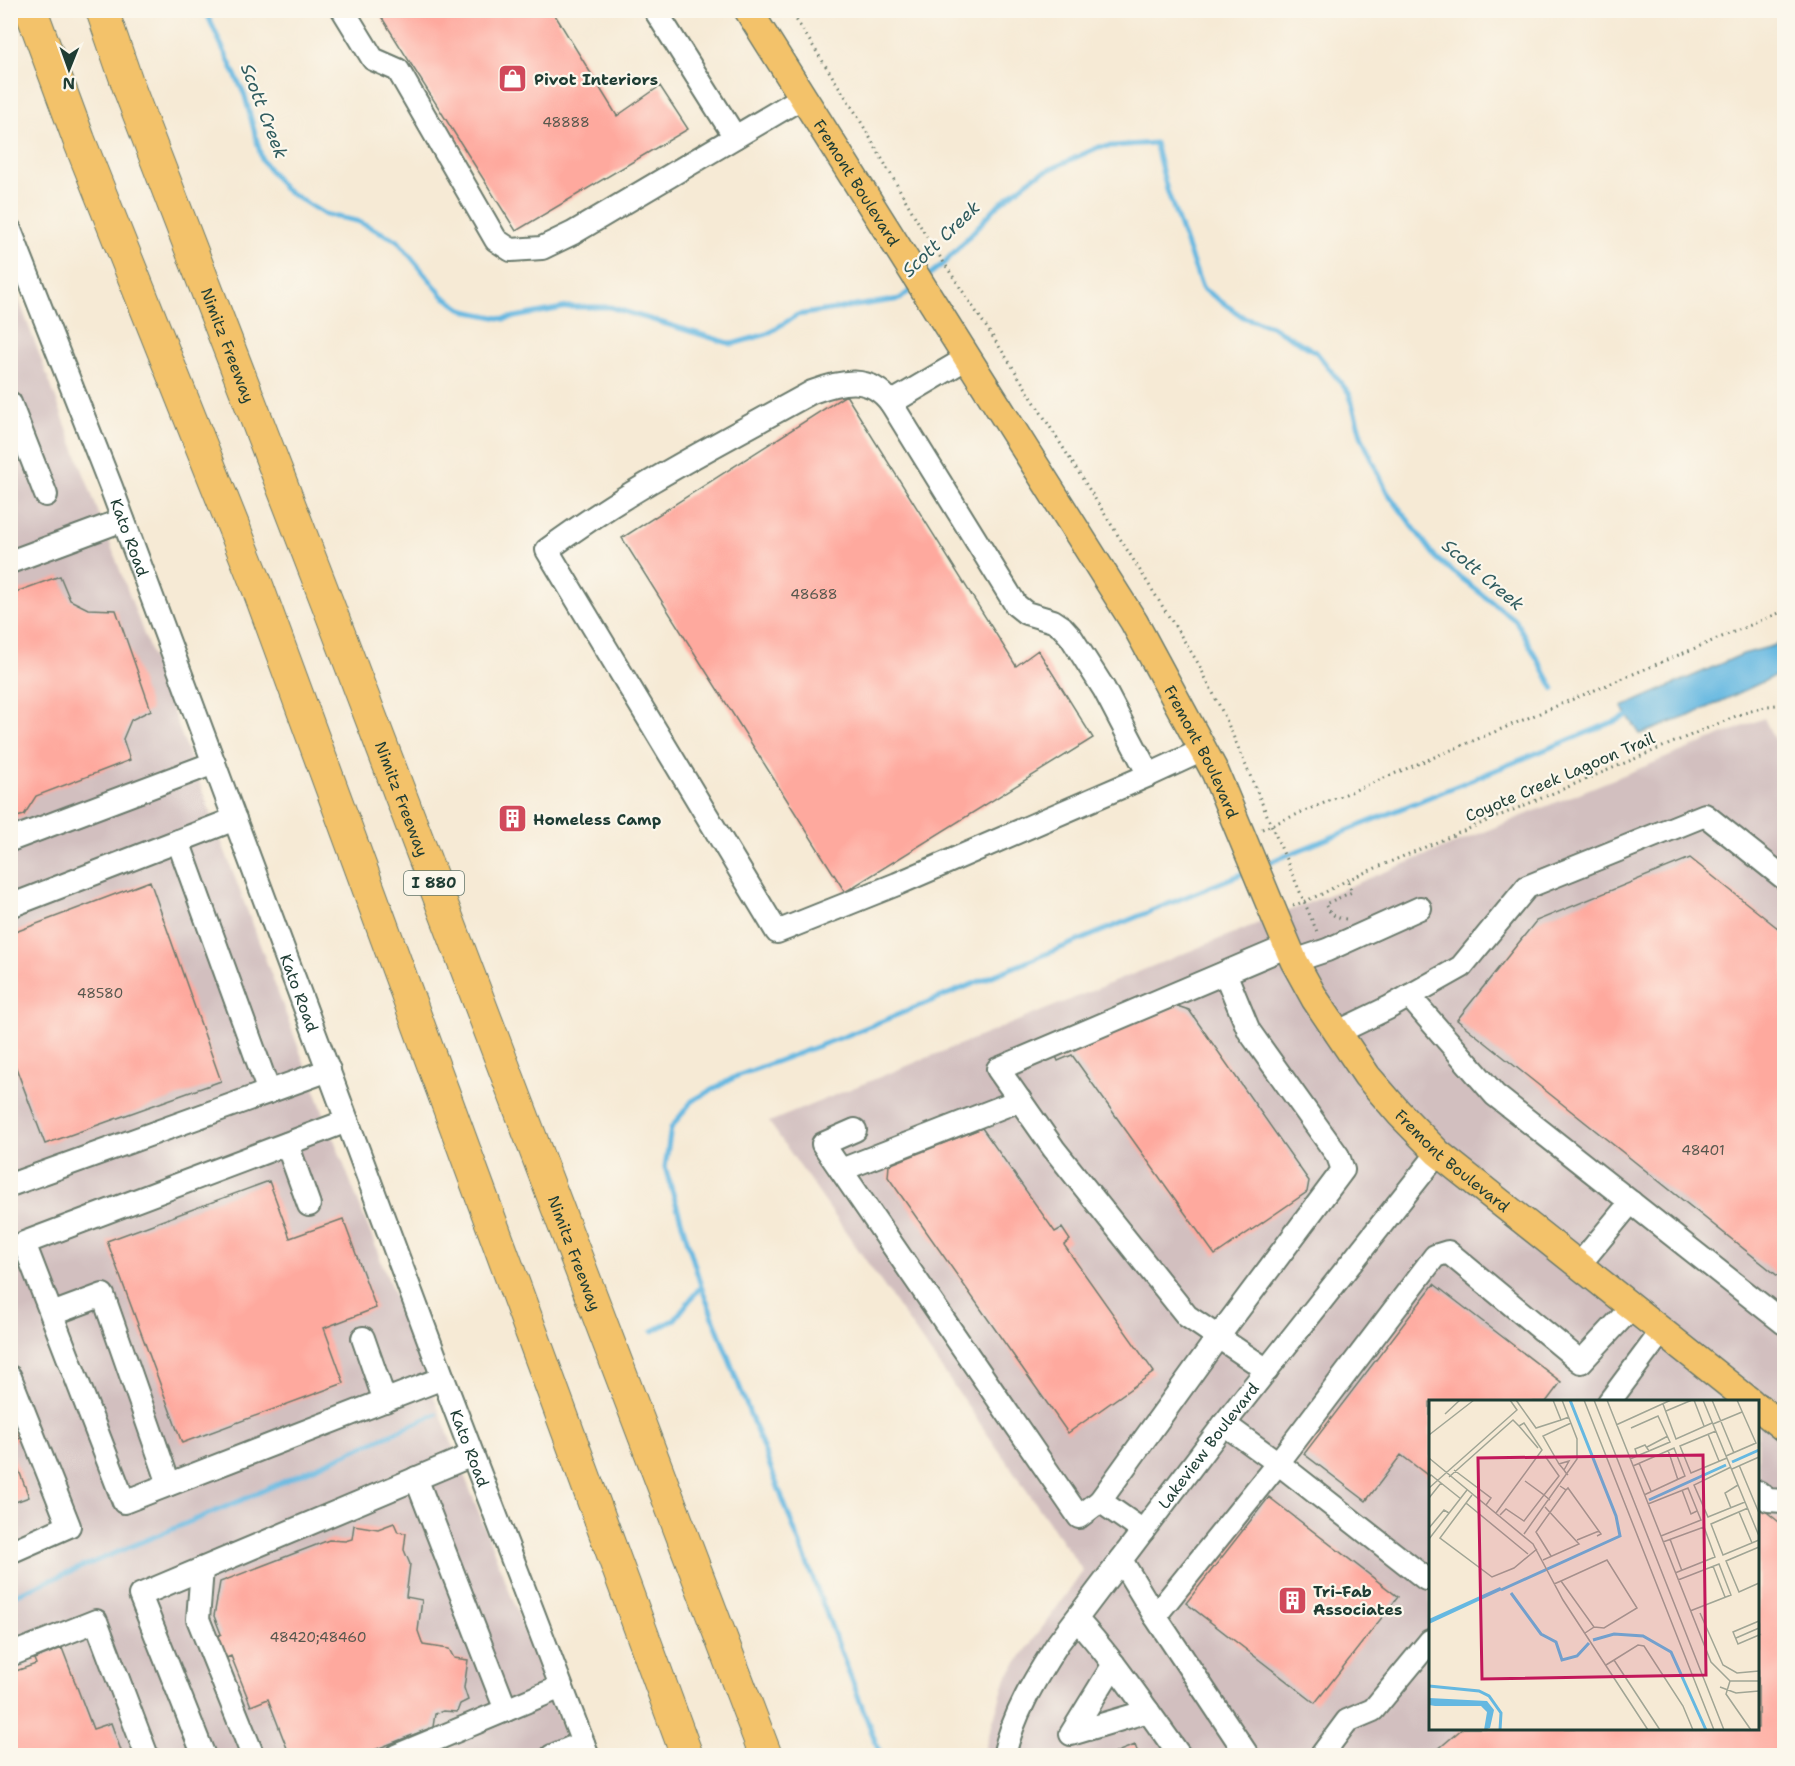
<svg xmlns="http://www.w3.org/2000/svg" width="1795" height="1766" viewBox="0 0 1795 1766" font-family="'Shantell Sans',sans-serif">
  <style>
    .industrial { fill: #d2bfbf; fill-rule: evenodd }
    .water { fill: #65b8e1; stroke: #427a8a; stroke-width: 1.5 }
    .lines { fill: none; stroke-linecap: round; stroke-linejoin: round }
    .stream { stroke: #65b8e1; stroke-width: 5 }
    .building { fill: #fea99e }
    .minor-casing { stroke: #6a7a6c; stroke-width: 26 }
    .major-casing { stroke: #6a7a6c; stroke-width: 30 }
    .highway-casing { stroke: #6a7a6c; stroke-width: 34 }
    .path { stroke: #6a7a6c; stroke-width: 3; stroke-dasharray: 1.5 4.5; stroke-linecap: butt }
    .minor { stroke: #fff; stroke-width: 22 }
    .major { stroke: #f3c26a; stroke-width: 27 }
    .highway { stroke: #f3c26a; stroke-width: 32 }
    .labels { text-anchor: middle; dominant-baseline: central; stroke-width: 4.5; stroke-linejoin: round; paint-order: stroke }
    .number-label { font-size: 14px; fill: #57584e }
    .shield { fill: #fbf7ec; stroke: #61756b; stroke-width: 1.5 }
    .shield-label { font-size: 15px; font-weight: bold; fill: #1f3d34 }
    .poi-label { font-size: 16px; font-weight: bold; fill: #1f3d34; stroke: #fbf7ec; text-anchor: start }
    .street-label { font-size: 16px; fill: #1f3d34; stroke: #fbf7ec }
    .water-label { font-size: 18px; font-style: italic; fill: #305c5f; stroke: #fbf7ec }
    .inset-river { fill: none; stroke: #65b8e1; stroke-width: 3 }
    .inset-road { fill: none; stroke: #a0a595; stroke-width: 1.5 }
    .view { fill: #c2185b; fill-opacity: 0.15; stroke: #c2185b; stroke-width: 3 }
    .inset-edge { fill: none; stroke: #1f3d34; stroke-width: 3 }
  </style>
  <rect width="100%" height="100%" fill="#fbf7ec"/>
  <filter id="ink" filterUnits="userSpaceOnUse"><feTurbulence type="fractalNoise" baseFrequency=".0167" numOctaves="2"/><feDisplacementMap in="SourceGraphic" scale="12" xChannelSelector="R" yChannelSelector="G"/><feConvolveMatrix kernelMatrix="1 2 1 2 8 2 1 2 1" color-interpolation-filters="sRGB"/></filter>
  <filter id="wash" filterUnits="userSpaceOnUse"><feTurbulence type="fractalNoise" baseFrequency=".008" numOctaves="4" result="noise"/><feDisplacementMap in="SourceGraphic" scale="24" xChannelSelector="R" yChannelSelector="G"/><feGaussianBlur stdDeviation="1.35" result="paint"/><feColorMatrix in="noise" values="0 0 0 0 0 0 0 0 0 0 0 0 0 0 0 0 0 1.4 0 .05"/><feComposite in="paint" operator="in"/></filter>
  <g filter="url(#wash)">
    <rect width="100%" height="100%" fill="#f6ead5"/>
    <path class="industrial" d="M10,276L302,1057L573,1755H11Z
      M1764,718L1784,760V1755H983L1006,1678L1083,1571L769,1122ZM1430,1402H1758V1728H1430Z"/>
    <path class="water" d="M1784,640V674L1773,677L1694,714L1640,734L1622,707L1743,654L1773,646Z"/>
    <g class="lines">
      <path class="stream" d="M205,10L245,96L262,160L284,189L324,214L357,221L397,240L443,296L465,311L504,319L568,307H610L732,344L767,334L797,315L900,299L913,288
        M925,278L944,263L1000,203L1035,176L1099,147L1155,143L1167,190L1202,288L1243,317L1271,326L1316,352L1349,393L1362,438L1387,492L1437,559L1516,621L1554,689
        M1263,865L1635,713
        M653,1331L675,1319L701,1286
        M10,1597L242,1500L436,1414
        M881,1756L701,1286L665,1167L671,1128L692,1101L737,1076L848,1035L1249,871"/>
    </g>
    <g id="blocks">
      <path class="building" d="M377,10H552L617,116L660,86L688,129L516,231Z
        M846,395L1016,666L1038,650L1093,738L845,892L622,538Z
        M60,576L70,600L88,609L116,610L151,710L131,720L123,739L130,760L36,796L24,815L10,819V594Z
        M1690,858L1784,933V1281L1457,1020L1536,921Z
        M150,881L221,1081L45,1144L10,1052V934Z
        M1177,1006L1189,1010L1309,1181L1307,1192L1215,1255L1072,1055L1058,1061L1055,1054Z
        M982,1128L1055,1232L1062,1228L1070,1240L1064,1245L1154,1372L1068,1433L888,1177L889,1165Z
        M269,1181L290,1238L343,1219L376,1308L324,1328L344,1383L182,1443L107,1241Z
        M1434,1284L1561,1382L1546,1402H1430V1477L1401,1455L1366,1501L1304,1454Z
        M10,1403L24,1437L10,1442Z
        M10,1447L29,1497L10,1504Z
        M1269,1497L1398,1597L1315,1703L1186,1603Z
        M1758,1505L1784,1526V1756H1430L1463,1728H1758Z
        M394,1523L398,1532L406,1533L404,1550L410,1564L406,1597L422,1600L418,1631L423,1645L449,1649L454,1658L468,1660L464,1688L468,1700L460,1704L457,1712L443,1711L435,1714L433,1727L359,1756H290L268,1699L251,1706L231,1656L219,1661L210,1641L221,1634L214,1616L220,1582L329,1540L345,1541L352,1539L354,1525L378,1529Z
        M62,1648L93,1729L111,1723L123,1756H10V1673L36,1664L34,1659Z
        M1135,1745L1139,1756H1109V1755Z"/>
    </g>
  </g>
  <g filter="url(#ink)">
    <use href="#blocks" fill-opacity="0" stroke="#6a7a6c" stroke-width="1.5"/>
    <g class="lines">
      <defs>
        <g id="minor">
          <path d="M343,10L373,59L398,70L496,240L511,250L542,248L573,233L803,97"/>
          <path d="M655,10L735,137"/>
          <path id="s1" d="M10,230L111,487L443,1378L588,1756"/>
          <path d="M967,358L891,403L1016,605L1026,613L1053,621L1062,627L1071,637L1104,689L1149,775L1203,750"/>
          <path d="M10,403L46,495"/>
          <path d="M891,403C870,374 841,381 812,392C722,442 630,488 547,550L777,932L897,884L1149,775"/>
          <path d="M10,562L123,520"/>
          <path d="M10,840L214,763"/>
          <path d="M178,841L269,1092"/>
          <path d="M10,906L235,819"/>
          <path d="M1294,961L1327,950L1420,908"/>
          <path d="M1409,996L1495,1095L1784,1323"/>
          <path d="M1336,1033L1388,1008L1461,967L1527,887L1705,815L1784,878"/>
          <path d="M347,1121L24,1243L124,1502L443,1378"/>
          <path d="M855,1130L823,1144L1079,1517L1100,1501"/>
          <path d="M287,1144L309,1205"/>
          <path d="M841,1170L1020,1100"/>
          <path d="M10,1185L329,1070"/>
          <path d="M1579,1265L1631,1202"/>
          <path d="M52,1314L103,1295L169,1484"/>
          <path d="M363,1338L385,1401"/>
          <path d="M1267,1370L1187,1316L1054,1149L998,1069L1288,946"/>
          <path d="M10,1377L69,1526L10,1552"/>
          <path d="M1609,1402L1662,1331"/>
          <path d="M1224,1424L1278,1463L1155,1616L1248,1756"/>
          <path d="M416,1478L506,1710"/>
          <path d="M1758,1492L1768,1500L1784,1501"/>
          <path d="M1143,1531L1100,1501L1218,1337L1343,1170L1338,1156L1249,1031L1225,973"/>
          <path d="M1121,1560L1155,1616"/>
          <path d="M202,1569L198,1619L253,1756"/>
          <path d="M1426,1579L1278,1463L1435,1256L1448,1252L1581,1362L1632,1307"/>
          <path d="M1077,1620C1103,1648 1125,1679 1148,1711L1071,1734L1114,1664"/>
          <path d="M10,1655L96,1621L147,1756"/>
          <path d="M1148,1711L1180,1756"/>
          <path d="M204,1756L140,1595L472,1455"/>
          <path d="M396,1756L561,1687"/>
          <path d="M552,1756L583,1743"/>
          <path id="s2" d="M1004,1756C1013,1714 1035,1679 1058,1643L1224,1424L1438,1153"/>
          <path d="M1321,1756L1347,1721L1373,1710L1430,1641"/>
        </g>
        <g id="major">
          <path id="s3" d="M748,10L1134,622L1215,772L1274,914L1294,961L1315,999L1367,1076L1399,1113L1438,1153L1751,1402"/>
          <path d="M1758,1407L1784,1428"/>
        </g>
        <g id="highway">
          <path d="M31,10L79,140L258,588L687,1756"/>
          <path id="s4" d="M102,10L130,91L330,610L766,1756"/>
        </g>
      </defs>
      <use href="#minor" class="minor-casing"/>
      <use href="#major" class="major-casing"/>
      <use href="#highway" class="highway-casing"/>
      <path class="path" d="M790,10L857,115L925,234L1010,363L1198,663L1225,717L1318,934
        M1262,829L1784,611
        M1293,906L1322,894L1347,880L1741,714L1768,706L1784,704
        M1346,919C1335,918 1330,914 1325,904L1352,892L1347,880"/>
      <use href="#minor" class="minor"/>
      <use href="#major" class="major"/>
      <use href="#highway" class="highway"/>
    </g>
  </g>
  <defs>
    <symbol id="shop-square" viewBox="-11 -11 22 22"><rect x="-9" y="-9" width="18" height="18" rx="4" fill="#d1495b" stroke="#fbf7ec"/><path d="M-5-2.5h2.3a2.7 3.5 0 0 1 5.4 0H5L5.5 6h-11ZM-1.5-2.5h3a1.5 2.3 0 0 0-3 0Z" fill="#fff"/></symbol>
    <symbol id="building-square" viewBox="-11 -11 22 22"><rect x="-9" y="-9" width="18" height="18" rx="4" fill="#d1495b" stroke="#fbf7ec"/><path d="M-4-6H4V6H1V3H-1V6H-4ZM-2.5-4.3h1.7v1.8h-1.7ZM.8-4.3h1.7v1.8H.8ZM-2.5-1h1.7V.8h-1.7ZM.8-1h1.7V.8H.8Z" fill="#fff"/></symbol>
  </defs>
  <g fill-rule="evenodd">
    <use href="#shop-square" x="496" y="62" width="33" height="33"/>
    <use href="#building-square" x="496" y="802" width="33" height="33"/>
    <use href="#building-square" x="1276" y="1584" width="33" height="33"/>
  </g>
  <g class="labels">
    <g class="number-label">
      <text x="566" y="122">48888</text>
      <text x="814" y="594">48688</text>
      <text x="100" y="993">48580</text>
      <text x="1703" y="1150">48401</text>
      <text x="318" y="1637">48420;48460</text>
    </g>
    <rect class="shield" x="404" y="871" width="60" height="24" rx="4.5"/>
    <g class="shield-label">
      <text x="434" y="883">I 880</text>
    </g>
    <g class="poi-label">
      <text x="534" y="79">Pivot Interiors</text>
      <text x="533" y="819">Homeless Camp</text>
      <text x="1313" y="1591">Tri-Fab<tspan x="1313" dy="18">Associates</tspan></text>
    </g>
    <g class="street-label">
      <text stroke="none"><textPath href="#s3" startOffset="204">Fremont Boulevard</textPath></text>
      <text stroke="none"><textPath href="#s4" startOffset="358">Nimitz Freeway</textPath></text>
      <text stroke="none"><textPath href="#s1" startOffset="330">Kato Road</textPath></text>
      <text stroke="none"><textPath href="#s3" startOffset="870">Fremont Boulevard</textPath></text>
      <text transform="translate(1560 777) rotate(-23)">Coyote Creek Lagoon Trail</text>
      <text stroke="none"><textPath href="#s4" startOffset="844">Nimitz Freeway</textPath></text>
      <text stroke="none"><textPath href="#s1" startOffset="816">Kato Road</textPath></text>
      <text stroke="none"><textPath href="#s3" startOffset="1356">Fremont Boulevard</textPath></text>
      <text stroke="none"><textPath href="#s4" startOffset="1330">Nimitz Freeway</textPath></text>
      <text stroke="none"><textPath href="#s2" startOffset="374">Lakeview Boulevard</textPath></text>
      <text stroke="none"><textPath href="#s1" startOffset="1302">Kato Road</textPath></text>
    </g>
    <g class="water-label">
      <text transform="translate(264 111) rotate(69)">Scott Creek</text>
      <text transform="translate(941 239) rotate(-44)">Scott Creek</text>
      <text transform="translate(1483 575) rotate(40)">Scott Creek</text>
    </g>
  </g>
  <g transform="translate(1429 1400)">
    <rect width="330" height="330" fill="#f6ead5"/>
    <path d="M71,187L73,190L0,224V219ZM0,298L58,301L65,310L61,328L55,330L58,312L52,306H6L0,305Z" fill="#65b8e1"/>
    <path class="inset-river" d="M303,62L330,50M220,100L297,65M72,190L191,136L187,116L141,0M82,193L112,234L127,242L133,260L148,256L160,243M164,240L185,234L214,236L242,252L277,330M0,286L50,291L60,296L72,313L71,330"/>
    <path class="inset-road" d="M87,0L107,28L132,20M124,0L132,20L140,17M155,0L285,330M165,0L295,330M178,0L282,262L301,281H330M265,0L275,26M274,0L330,136M283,0L305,53M234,4L247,39L283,23M237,11L263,0M16,14L31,0M284,24L313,12M187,25L242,0M90,26L109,48M287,31L251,46L262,73L298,58M279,34L290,61M0,35L45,0M218,47L239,36M239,50L249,80M208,55L206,49L216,45L220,51M116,56L130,76L115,95L121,100M297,56L327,43L308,0M0,58L104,144L134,200L219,330M201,59L241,42L229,16L202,28M210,63L222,91M130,64L114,36L142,23M310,65L330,113M204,66L245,48L256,76L215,95M302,67L265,85L279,117L316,102M303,69L330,57M25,70L62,98L57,105M135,70L140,61L130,64L135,70L137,73L139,75M0,77L2,75L32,99M20,77L84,20L90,26L95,23L113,50L67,113M0,88L88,10L81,0M137,90L139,88L172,134L168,136M253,90L262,114L268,111M43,95L11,138L63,177L85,168L108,149M0,98L12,83M37,103L99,154M219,104L259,88L272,120L232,136M302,108L296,93L309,85M319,108L282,124L294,155L330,140M310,112L323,143M71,115L77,109L95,121L115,95L96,81M0,128L15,110L20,113M95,134L148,59V39L133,0M0,139L38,90M241,139L253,171M148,140L170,131M234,142L275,127L286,157L246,173M330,147L297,161L310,192L330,183M122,156L107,132L137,90L131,86M114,160L150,144L116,107M284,166L296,197M249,180L290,164L302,195L261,211M132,181L178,160L208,208L175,228L165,227M125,184L132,181L165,227L156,233M271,213L294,265L308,273L330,271M330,221L304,232L309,244L330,235M307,238L330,228M185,260L231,330M177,265L209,245L215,246L254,306L264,330M301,281L297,294L322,330M291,287L307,293L330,291"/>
    <path class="view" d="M274,55L277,275L53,279L49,58Z"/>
    <rect width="330" height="330" class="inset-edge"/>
  </g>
  <rect width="1795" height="1766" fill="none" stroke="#fbf7ec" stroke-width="36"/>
  <g transform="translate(69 69) rotate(181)" stroke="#fbf7ec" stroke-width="4.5" paint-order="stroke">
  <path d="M0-4.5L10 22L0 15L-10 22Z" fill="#1f3d34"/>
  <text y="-9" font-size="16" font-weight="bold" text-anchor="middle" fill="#1f3d34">N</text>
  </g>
</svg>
